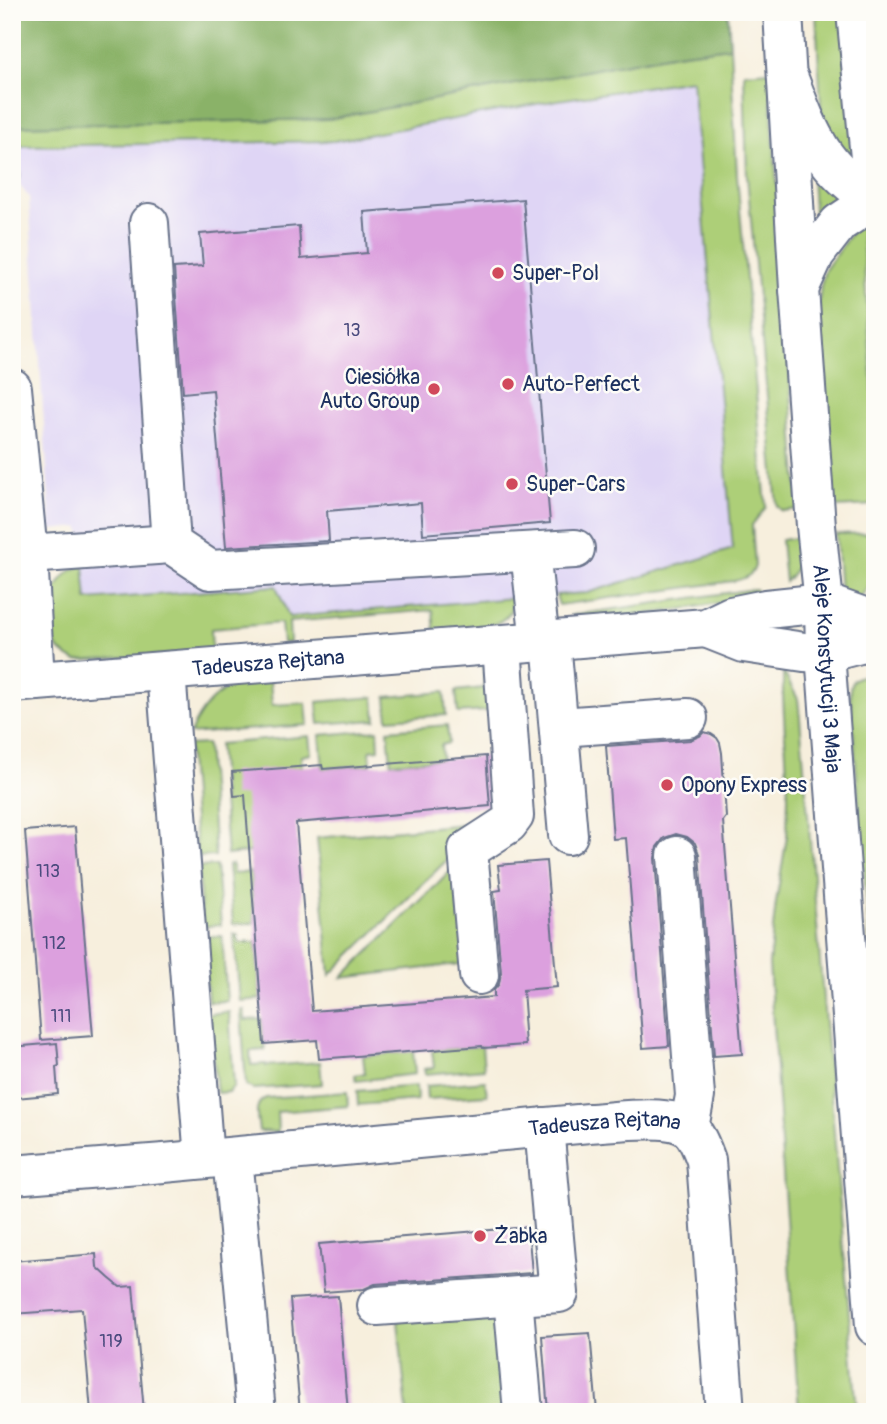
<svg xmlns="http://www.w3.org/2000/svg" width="887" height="1424" viewBox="0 0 887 1424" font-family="Pangolin,sans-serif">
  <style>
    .built { fill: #dfd5f5 }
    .green { fill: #adcf78; stroke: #647f6b; stroke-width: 2 }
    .forest { fill: #8ab268; stroke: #527063; stroke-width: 2 }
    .building { fill: #dca0de }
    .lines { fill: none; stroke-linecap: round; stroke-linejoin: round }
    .minor-casing { stroke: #68728a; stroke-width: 42 }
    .major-casing { stroke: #68728a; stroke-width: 42 }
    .minor { stroke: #fff; stroke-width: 38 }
    .major { stroke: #fff; stroke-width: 38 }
    .poi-dot { fill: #d1495b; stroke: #fdfcf7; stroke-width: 2.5 }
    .labels { text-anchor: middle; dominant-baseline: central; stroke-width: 5; stroke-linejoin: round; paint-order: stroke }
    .number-label { font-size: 18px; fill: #4b4b7e }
    .poi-label { font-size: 21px; fill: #1b2f5e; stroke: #fdfcf7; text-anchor: start }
    .street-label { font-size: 21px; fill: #1b2f5e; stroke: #fdfcf7 }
  </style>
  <rect width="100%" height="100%" fill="#fdfcf7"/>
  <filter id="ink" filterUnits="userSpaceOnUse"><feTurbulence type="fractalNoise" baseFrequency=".0143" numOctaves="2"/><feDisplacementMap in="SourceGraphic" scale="14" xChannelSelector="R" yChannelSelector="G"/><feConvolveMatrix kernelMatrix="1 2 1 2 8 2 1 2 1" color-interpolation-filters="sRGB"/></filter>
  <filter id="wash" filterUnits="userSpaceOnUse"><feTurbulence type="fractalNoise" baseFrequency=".00686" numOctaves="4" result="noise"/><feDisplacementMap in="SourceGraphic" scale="28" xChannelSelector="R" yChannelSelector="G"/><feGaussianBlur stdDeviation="1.57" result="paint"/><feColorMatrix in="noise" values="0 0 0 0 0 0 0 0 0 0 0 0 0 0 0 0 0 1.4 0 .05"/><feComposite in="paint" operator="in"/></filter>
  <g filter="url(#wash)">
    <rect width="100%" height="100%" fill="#f7efdd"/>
    <path class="built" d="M693,80L734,549L587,593L288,617L275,586L87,601L80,527L51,530L29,197L20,186L16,146L334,141L558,100Z"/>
    <path class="green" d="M816,12H841L858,174L824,124L821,108Z
      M730,47L737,175L766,507L752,525L755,566C752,576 744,579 734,581L559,605L556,595L587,593L733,549L692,80L558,100L334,141L17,146L20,178L12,179V126L329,119L676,54Z
      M769,71L799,509L782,511L777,506L747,176L744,73Z
      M811,161L844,198L815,228Z
      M861,219L875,425V505L835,507L818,311L821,285L825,270Z
      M875,533C875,562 879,582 854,603L840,595L836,534Z
      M802,537C801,558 800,567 785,582L781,540Z
      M84,566L87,600L276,586L289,617L512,598C517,632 457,631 435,634L433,610L289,622L290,643H283L281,623L211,629L212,652L76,661C68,657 59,652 55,644C42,623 52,582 73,569C74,569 83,566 84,566Z
      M754,589L756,590L757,596C709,605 660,614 611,617C598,618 585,620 573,615Z
      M495,662L499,710L458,713L456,691L484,688L483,663Z
      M783,671L798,699L800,718L857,1412H799L769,964L776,902L787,836L788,796L783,695Z
      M864,676L871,680L875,686V1012L850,690C850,681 856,676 864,676Z
      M270,680L272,705L306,703L308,725L190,734C199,711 216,690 241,683C250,680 260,681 270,680Z
      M444,692L446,715L388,719L386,697Z
      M374,697L376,720L319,724L317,702Z
      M447,725L449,743L441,745L442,759L391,763L388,730Z
      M378,730L379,749L370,750L371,765L323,769L320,735Z
      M309,736L311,754L301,756L302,771L249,852L227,855L219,744Z
      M207,744L215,856L197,857L188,745Z
      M476,823L457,850L330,975L317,838Z
      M461,861L468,963L342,978Z
      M232,864L233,874L251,872L255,923L233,924L228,865Z
      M216,866L221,925L202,927L198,867Z
      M234,934H238L239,943L256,942L261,999L240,1001Z
      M222,936L227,1001L208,1002L203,937Z
      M244,1010L245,1020L262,1019L265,1050L250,1051L251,1065L266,1064V1066L320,1062L322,1084L253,1089L246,1085L241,1011Z
      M229,1012L234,1086L229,1092L217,1093L209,1014Z
      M482,1046L484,1069L425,1074L424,1069L434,1068L432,1050Z
      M413,1051L415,1074L356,1081L355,1075L365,1073L363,1056Z
      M485,1081L487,1095L427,1099L426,1086Z
      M416,1086L417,1100L358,1105L357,1091Z
      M347,1092L348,1106L277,1112L278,1132L259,1131C258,1119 252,1104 266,1098Z
      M397,1311L498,1317L507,1412H407Z"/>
    <path class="forest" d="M12,12H728L730,47L676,54L329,119L12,126Z"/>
    <g id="blocks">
      <path class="building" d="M523,199L550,523L423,534L421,503L327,511L329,541L226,547L213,390L183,393L174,268L203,266L200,234L299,226L301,259L367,253L364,212Z
        M704,732L711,734L717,738L720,743L722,753L726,817L723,821L742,1054L714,1056L699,854L695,843L687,837L676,834L664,838L657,847L655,858L669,1046L643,1048L626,838L613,839L606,746L690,740L700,736Z
        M486,756L490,806L296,823L312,1011L494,997V990L499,984L501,973L494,891L501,890L498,865L546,861L557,987L523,990L525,1017H523L525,1045L483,1048L482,1046L319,1059L317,1040L264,1044L245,795L234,796L232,772L322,765L323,769Z
        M75,827L93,1036L41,1040L25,831Z
        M57,1043L59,1066L56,1067L58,1094L16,1098L15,1096H12V1047Z
        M528,1227L532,1273L375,1284L364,1289L324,1292L319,1244Z
        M96,1254L97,1267L109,1278L120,1287L133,1286L144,1412H91L82,1309L12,1314V1261Z
        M338,1296L348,1412H300L290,1299Z
        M590,1333L597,1412H548L542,1336Z"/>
    </g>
  </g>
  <g filter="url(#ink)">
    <use href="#blocks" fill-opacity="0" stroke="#68728a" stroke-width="2"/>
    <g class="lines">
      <defs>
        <g id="minor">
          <path d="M789,79C810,134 822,169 875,200"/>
          <path d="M149,223L171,544L210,570L575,549"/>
          <path d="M799,289L815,254L839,223L875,199"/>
          <path d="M12,388L28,554L35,681"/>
          <path d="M530,552L540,642"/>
          <path d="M28,554L171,544"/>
          <path d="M706,628L744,643L804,652L825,653L875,640"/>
          <path d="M551,641L568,835"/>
          <path d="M166,672L204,1159"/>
          <path id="s1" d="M12,683L706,628L731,616L766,609L824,603L875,621"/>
          <path d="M560,727L688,718"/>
          <path d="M677,856L695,1096L689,1128"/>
          <path d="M479,975L468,850L508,824L514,816L502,645"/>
          <path d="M232,1157L256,1412"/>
          <path id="s2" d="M12,1175L164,1163L589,1123C613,1122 667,1113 687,1127C697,1134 702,1150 706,1160L725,1412"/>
          <path d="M513,1297L523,1412"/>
          <path d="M377,1306L559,1293L544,1127"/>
        </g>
        <g id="major">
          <path id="s3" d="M783,12L799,289L816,526L824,603L825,653L875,1326"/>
          <path d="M856,12L875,210"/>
        </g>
      </defs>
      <use href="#minor" class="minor-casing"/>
      <use href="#major" class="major-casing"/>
      <use href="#minor" class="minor"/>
      <use href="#major" class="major"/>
    </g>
  </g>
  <g class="poi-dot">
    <circle cx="498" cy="273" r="7"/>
    <circle cx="508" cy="384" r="7"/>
    <circle cx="434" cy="389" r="7"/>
    <circle cx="512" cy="484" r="7"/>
    <circle cx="667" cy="785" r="7"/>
    <circle cx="480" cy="1236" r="7"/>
  </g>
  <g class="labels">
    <g class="number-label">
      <text x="352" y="330">13</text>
      <text x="48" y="871">113</text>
      <text x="54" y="943">112</text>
      <text x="61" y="1016">111</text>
      <text x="111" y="1341">119</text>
    </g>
    <g class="poi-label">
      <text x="512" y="273">Super-Pol</text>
      <text x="420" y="377" text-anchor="end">Ciesiółka<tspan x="420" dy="24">Auto Group</tspan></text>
      <text x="522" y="384">Auto-Perfect</text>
      <text x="526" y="484">Super-Cars</text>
      <text x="681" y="785">Opony Express</text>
      <text x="494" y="1236">Żabka</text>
    </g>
    <g class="street-label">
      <text stroke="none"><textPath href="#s1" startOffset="257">Tadeusza Rejtana</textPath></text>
      <text stroke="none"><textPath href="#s3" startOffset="658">Aleje Konstytucji 3 Maja</textPath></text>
      <text stroke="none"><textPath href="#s2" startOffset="595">Tadeusza Rejtana</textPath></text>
    </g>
  </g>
  <rect width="887" height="1424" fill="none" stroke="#fdfcf7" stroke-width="42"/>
</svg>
